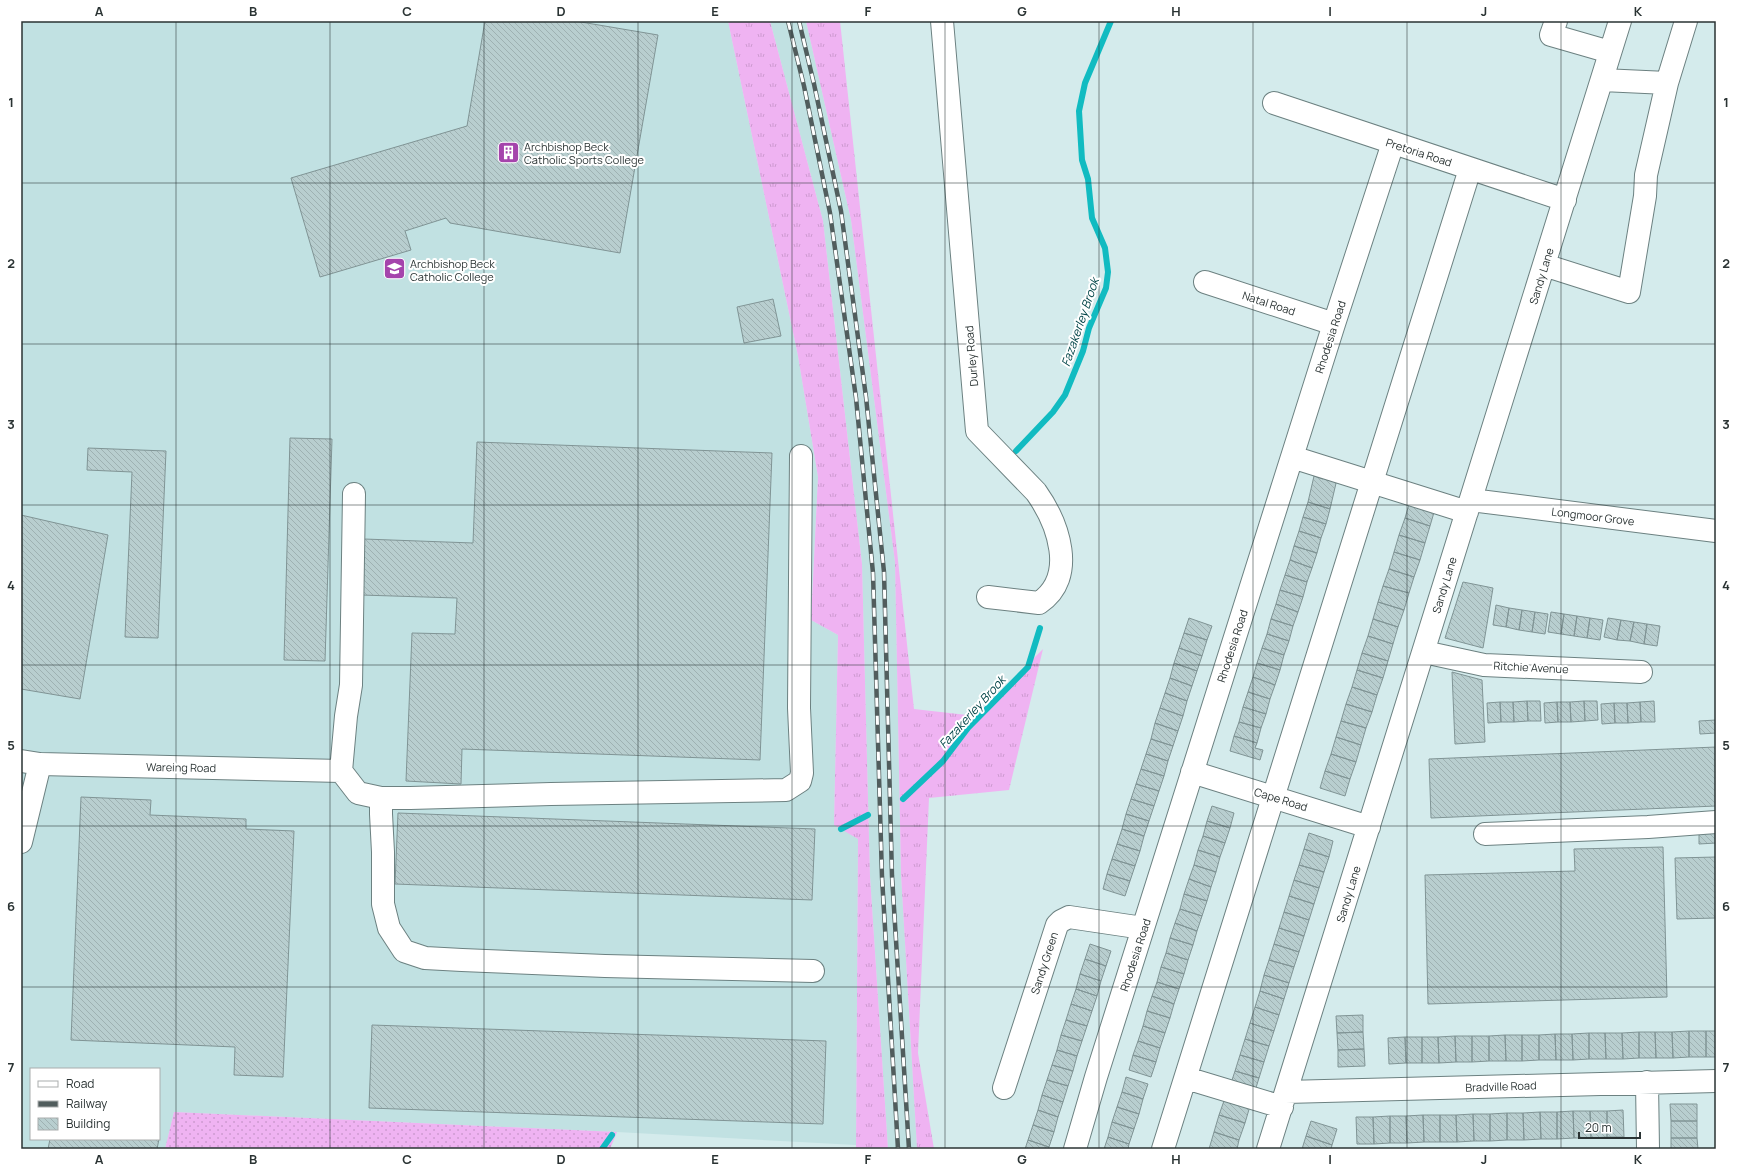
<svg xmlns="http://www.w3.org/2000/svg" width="1737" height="1170" viewBox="0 0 1737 1170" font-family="Manrope,sans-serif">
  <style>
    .built { fill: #c1e1e2; fill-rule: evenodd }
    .grass { fill: url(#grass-tufts) }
    .garden { fill: url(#garden-dots) }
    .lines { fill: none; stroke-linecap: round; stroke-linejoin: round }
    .stream { stroke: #11bbc1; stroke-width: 6 }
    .building { fill: url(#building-back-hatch); stroke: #809495 }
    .minor-casing { stroke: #6c8181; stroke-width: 24 }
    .minor { stroke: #fff; stroke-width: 22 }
    .rail-casing { stroke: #515d5d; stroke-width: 4.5 }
    .rail { stroke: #fff; stroke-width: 3; stroke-dasharray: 9; stroke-linecap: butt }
    .grid { fill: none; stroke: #2a3333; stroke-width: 1; stroke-opacity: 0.55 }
    .labels { text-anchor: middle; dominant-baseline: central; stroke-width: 4; stroke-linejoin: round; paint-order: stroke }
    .poi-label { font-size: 11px; fill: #2a3333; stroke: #fff; text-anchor: start }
    .street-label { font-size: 11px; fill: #2a3333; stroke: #fff }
    .water-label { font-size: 12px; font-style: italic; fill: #004447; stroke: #fff }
    .neatline { fill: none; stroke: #2a3333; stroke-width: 1.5 }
    .grid-label { font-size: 13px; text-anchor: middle; font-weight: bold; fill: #2a3333 }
  </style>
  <defs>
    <pattern id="grass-tufts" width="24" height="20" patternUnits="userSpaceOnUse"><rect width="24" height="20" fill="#efb3f2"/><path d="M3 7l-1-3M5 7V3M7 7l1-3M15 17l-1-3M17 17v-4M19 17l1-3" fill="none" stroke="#cd9ad0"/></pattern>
    <pattern id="garden-dots" width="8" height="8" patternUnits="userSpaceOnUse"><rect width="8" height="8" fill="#efb3f2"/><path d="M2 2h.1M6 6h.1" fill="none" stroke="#cd9ad0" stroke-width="1.8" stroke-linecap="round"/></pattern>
    <pattern id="building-back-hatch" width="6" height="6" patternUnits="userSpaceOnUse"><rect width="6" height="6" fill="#b8cecf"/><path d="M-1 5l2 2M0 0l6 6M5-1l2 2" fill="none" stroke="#9eb1b2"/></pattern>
  </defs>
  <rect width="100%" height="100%" fill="#d4ebec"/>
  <path class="built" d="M21,21H728L798,356L818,477L811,620L838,635L834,824L858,839L856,1145L617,1132L174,1112L165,1149H21ZM31,1069H159V1139H31Z
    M770,21H806L851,220L895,562L901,874L917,1149H888L870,876L862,564L823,221Z"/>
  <path class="grass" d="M728,21H770L823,221L862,564L870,876L888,1149H856L858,839L834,825L838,635L811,620L818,477L798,356Z
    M806,21H840L914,709L976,716L1043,649L1009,790L929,798L918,1053L934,1149H917L901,874L895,562L851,220Z"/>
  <path class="garden" d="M174,1112L617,1132L610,1149H165Z"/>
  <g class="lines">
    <path class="stream" d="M1016,451L1053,412L1065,395L1083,351L1089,328L1106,288L1108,272L1105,248L1092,218L1088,179L1082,160L1079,111L1085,83L1111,21
      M903,799L943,761L968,728L1028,667L1040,628
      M841,829L868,815
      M602,1149L612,1135"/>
  </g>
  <path class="building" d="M485,21H575L658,35L620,253L450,223L446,218L405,231L411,250L320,277L291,178L467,126Z
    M773,299L781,336L744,343L737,307Z
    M290,438L332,439L325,661L284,660Z
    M477,442L772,453L760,760L462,749L461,784L406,781L412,633L455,634L457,598L361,595L364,539L473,543Z
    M88,448L166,451L158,638L125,637L132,472L87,470Z
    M1324,475L1337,479L1330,509L1308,502L1314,476L1323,479Z
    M1410,501L1435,509L1430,526L1405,518Z
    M1308,502L1330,509L1326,524L1303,517Z
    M21,515L108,535L80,699L21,689Z
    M1303,517L1326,524L1321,538L1299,531Z
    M1405,518L1430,526L1425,543L1399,535Z
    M1299,531L1321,538L1317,553L1294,546Z
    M1399,535L1425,543L1420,560L1394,552Z
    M1294,546L1317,553L1312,568L1290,560Z
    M1394,552L1420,560L1414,577L1389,569Z
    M1290,560L1312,568L1307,582L1285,575Z
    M1389,569L1414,577L1409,593L1383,586Z
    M1285,575L1307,582L1303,597L1280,590Z
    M1463,582L1493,588L1483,648L1445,638Z
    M1383,586L1409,593L1404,610L1378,602Z
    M1280,590L1303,597L1298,612L1276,604Z
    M1378,602L1404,610L1398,627L1373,619Z
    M1276,604L1298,612L1293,626L1271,619Z
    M1496,605L1509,608L1506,627L1493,625Z
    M1509,608L1522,610L1519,630L1506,627Z
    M1522,610L1535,612L1532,632L1519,630Z
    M1535,612L1548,614L1545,634L1532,632Z
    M1551,612L1564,614L1561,634L1548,632Z
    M1564,614L1577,616L1574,636L1561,634Z
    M1577,616L1590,618L1587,638L1574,636Z
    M1189,618L1212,626L1207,640L1184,633Z
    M1590,618L1603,620L1600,640L1587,638Z
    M1608,618L1621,620L1617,640L1604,637Z
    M1271,619L1293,626L1289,641L1267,634Z
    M1373,619L1398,627L1393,644L1368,636Z
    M1621,620L1634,622L1630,641L1617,640Z
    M1634,622L1647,624L1644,644L1630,641Z
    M1647,624L1660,626L1657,646L1644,644Z
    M1184,633L1207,640L1202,656L1179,648Z
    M1267,634L1289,641L1284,655L1262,648Z
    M1368,636L1393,644L1388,661L1362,653Z
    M1179,648L1202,656L1197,671L1174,663Z
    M1262,648L1284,655L1280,670L1257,663Z
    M1362,653L1388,661L1383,678L1357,670Z
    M1174,663L1197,671L1192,686L1170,678Z
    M1257,663L1280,670L1275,685L1253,677Z
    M1357,670L1383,678L1377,695L1352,687Z
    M1452,672L1482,680L1485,742L1455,744Z
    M1253,677L1275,685L1270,699L1248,692Z
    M1170,678L1192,686L1187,701L1165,693Z
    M1352,687L1377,695L1372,712L1346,704Z
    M1248,692L1270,699L1266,714L1243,707Z
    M1165,693L1187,701L1183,716L1160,708Z
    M1527,701L1528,721L1514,722L1513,702Z
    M1527,701H1540L1541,721H1528Z
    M1584,701L1585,721L1571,722L1570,702Z
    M1584,701H1597L1598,720L1585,721Z
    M1654,701L1655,722H1641L1640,702Z
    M1500,702L1501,722L1488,723L1487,703Z
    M1500,702H1513L1514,722H1501Z
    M1557,702L1558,722L1545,723L1544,703Z
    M1557,702H1570L1571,722H1558Z
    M1640,702L1641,722L1628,723L1627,703Z
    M1614,703L1615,723L1602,724L1601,704Z
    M1614,703H1627L1628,723H1615Z
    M1346,704L1372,712L1366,728L1341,721Z
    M1243,707L1266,714L1261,728L1239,722Z
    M1160,708L1183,716L1178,731L1155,723Z
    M1716,720V733L1700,734L1699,721Z
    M1341,721L1366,728L1361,745L1336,737Z
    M1239,722L1261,728L1257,743L1234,736Z
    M1155,723L1178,731L1173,746L1151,739Z
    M1234,736L1257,743L1255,748L1263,750L1260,760L1230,751Z
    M1336,737L1361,745L1356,762L1331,754Z
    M1151,739L1173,746L1168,761L1146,754Z
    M1716,747V806L1431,818L1429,759Z
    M1146,754L1168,761L1164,776L1141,769Z
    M1331,754L1356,762L1350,779L1325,771Z
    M1141,769L1164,776L1159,791L1136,784Z
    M1325,771L1350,779L1345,796L1320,788Z
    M1136,784L1159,791L1154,806L1131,799Z
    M81,797L151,800L150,815L246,819V829L294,831L283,1077L234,1075L235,1047L71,1040Z
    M1131,799L1154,806L1149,821L1126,814Z
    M1212,806L1234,813L1230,828L1207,821Z
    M398,813L815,829L812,900L395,884Z
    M1126,814L1149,821L1144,836L1122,829Z
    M1207,821L1230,828L1225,843L1203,836Z
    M1122,829L1144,836L1140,851L1117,844Z
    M1716,831V843L1699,844V832Z
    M1309,833L1333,841L1329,857L1304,849Z
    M1203,836L1225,843L1220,857L1198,850Z
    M1117,844L1140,851L1135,866L1112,859Z
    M1663,847L1667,997L1428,1004L1425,875L1575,871L1574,849Z
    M1304,849L1329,857L1324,872L1299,865Z
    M1198,850L1220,857L1216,872L1194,865Z
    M1716,857V918L1677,919L1675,858Z
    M1112,859L1135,866L1130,881L1107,874Z
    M1194,865L1216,872L1211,887L1189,879Z
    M1299,865L1324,872L1319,888L1294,880Z
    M1107,874L1130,881L1125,896L1103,889Z
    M1189,879L1211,887L1207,901L1184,894Z
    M1294,880L1319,888L1314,904L1289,896Z
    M1184,894L1207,901L1202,916L1180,909Z
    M1289,896L1314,904L1309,920L1284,912Z
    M1180,909L1202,916L1197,931L1175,923Z
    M1284,912L1309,920L1304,936L1279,928Z
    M1175,923L1197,931L1193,945L1170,938Z
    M1279,928L1304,936L1299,952L1274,944Z
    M1170,938L1193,945L1188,960L1166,953Z
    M1090,944L1111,951L1106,966L1085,959Z
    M1274,944L1299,952L1294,967L1269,960Z
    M1166,953L1188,960L1184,974L1161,967Z
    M1085,959L1106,966L1101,981L1080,974Z
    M1269,960L1294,967L1289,983L1264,975Z
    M1161,967L1184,974L1179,989L1157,982Z
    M1080,974L1101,981L1097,996L1076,989Z
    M1264,975L1289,983L1284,999L1260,991Z
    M1157,982L1179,989L1174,1004L1152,996Z
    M1076,989L1097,996L1092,1011L1071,1004Z
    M1260,991L1284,999L1279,1015L1255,1007Z
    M1152,996L1174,1004L1170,1018L1147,1011Z
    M1071,1004L1092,1011L1087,1026L1066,1020Z
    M1255,1007L1279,1015L1274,1031L1250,1023Z
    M1147,1011L1170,1018L1165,1033L1143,1026Z
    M1363,1015V1032L1337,1033L1336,1016Z
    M1066,1020L1087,1026L1082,1041L1061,1035Z
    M1250,1023L1274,1031L1269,1046L1245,1039Z
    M372,1025L826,1041L823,1124L369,1108Z
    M1143,1026L1165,1033L1160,1048L1138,1041Z
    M1689,1031V1057L1673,1058L1672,1032Z
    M1689,1031H1706V1057H1689Z
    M1706,1031H1716V1057H1706Z
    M1363,1032L1364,1049L1338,1050L1337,1033Z
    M1639,1032V1058L1623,1059L1622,1033Z
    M1639,1032H1655L1656,1058H1639Z
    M1655,1032H1672L1673,1058H1656Z
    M1589,1033V1059L1573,1060L1572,1034Z
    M1589,1033H1605L1606,1059H1589Z
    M1605,1033H1622L1623,1059H1606Z
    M1555,1034L1556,1060H1539V1035Z
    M1555,1034H1572L1573,1060H1556Z
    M1061,1035L1082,1041L1077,1056L1057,1050Z
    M1505,1035L1506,1061H1489V1036Z
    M1505,1035H1522V1061H1506Z
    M1522,1035H1539V1060L1522,1061Z
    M1455,1036L1456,1062L1439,1063L1438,1037Z
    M1455,1036H1472V1062H1456Z
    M1472,1036H1489V1061L1472,1062Z
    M1405,1037L1406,1063L1389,1064L1388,1038Z
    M1405,1037H1422V1063H1406Z
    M1422,1037H1438L1439,1063H1422Z
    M1245,1039L1269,1046L1264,1062L1240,1055Z
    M1138,1041L1160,1048L1156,1062L1133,1055Z
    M1364,1049L1365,1066L1338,1067V1050Z
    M1057,1050L1077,1056L1073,1071L1052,1065Z
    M1133,1055L1156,1062L1151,1077L1129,1070Z
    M1240,1055L1264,1062L1259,1078L1235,1071Z
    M1052,1065L1073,1071L1068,1086L1047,1080Z
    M1235,1071L1259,1078L1254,1094L1230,1086Z
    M1126,1077L1148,1084L1143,1099L1122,1092Z
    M1047,1080L1068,1086L1063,1102L1042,1095Z
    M1122,1092L1143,1099L1139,1114L1117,1107Z
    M1042,1095L1063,1102L1058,1117L1038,1110Z
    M1225,1098L1250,1106L1245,1123L1219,1115Z
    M1670,1104H1697V1121H1671Z
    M1117,1107L1139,1114L1134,1129L1112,1122Z
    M1038,1110L1058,1117L1054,1132L1033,1125Z
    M1623,1110L1624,1137H1607V1111Z
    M1573,1111L1574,1138L1557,1139V1112Z
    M1573,1111H1590L1591,1138H1574Z
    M1590,1111H1607V1137L1591,1138Z
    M1540,1112L1541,1139L1524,1140L1523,1113Z
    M1540,1112H1557V1139H1541Z
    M1507,1113V1140L1490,1141V1114Z
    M1507,1113H1523L1524,1140H1507Z
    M1473,1114L1474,1141L1457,1142L1456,1115Z
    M1473,1114H1490V1141H1474Z
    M1219,1115L1245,1123L1239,1140L1214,1132Z
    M1423,1115L1424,1142L1407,1143L1406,1116Z
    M1423,1115H1440V1142H1424Z
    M1440,1115H1456L1457,1142H1440Z
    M1390,1116V1143L1374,1144L1373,1117Z
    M1390,1116H1406L1407,1143H1390Z
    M1356,1117H1373L1374,1144H1357Z
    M1311,1121L1337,1129L1332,1145L1306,1136Z
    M1671,1121H1697V1138H1671Z
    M1112,1122L1134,1129L1129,1144L1108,1137Z
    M1033,1125L1054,1132L1049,1147L1028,1140Z
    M1214,1132L1239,1140L1237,1149H1209Z
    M1306,1136L1332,1145L1331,1149H1302Z
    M1108,1137L1129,1144L1128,1149H1104Z
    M1671,1138H1697L1698,1149H1671Z
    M50,1139H159L157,1149H48Z
    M1028,1140L1049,1147L1048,1149H1025Z"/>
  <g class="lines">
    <defs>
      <path id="minor" d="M942,21L977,431L1036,492C1058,523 1078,577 1039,603L988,597
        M1556,21L1551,35L1610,52
        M1602,80L1667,83
        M1274,103L1565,200
        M1544,265L1629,292L1645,196L1646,175L1667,83L1686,21
        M1205,282L1334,324
        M1292,457L1467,512
        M354,494L351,685L346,716L341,771L358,793L381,798H410L551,794L786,790L800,781L802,773L799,708L801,456
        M1471,500L1716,531
        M1424,652L1484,665L1641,672
        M21,761L40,764L341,771
        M1192,772L1369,827
        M381,798V814L383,852V904L389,928L404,951L425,958L462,960L605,966L813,971
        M1485,834L1648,827L1716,822
        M21,842L40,764
        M1186,1078L1282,1107
        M1647,1082L1648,1149
        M1004,1088L1057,925L1061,921L1069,917L1143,928
        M1286,1092L1716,1081
        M1075,1149L1096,1077L1334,324L1393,143
        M1163,1149L1470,169
        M1268,1149L1620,21"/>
    </defs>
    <use href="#minor" class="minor-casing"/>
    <use href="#minor" class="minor"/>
    <defs>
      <path id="rail" d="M788,21L804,86L830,213L856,398L873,573L882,877L898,1149
        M799,21L814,84L841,211L866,397L884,572L892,876L909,1149"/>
    </defs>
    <use href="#rail" class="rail-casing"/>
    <use href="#rail" class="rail"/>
  </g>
  <path class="grid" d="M176,21V1149M330,21V1149M484,21V1149M638,21V1149M792,21V1149M945,21V1149M1099,21V1149M1253,21V1149M1407,21V1149M1561,21V1149M21,183H1716M21,344H1716M21,505H1716M21,665H1716M21,826H1716M21,987H1716"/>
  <defs>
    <symbol id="building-square" viewBox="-11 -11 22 22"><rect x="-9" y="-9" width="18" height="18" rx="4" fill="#a544ac" stroke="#fff"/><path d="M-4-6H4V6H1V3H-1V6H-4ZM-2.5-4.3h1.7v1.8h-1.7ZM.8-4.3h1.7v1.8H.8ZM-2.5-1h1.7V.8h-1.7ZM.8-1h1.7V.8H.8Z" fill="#fff"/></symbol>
    <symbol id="school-square" viewBox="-11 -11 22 22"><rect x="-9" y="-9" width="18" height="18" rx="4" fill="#a544ac" stroke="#fff"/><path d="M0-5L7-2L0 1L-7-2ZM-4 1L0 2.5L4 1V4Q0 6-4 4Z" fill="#fff"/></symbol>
  </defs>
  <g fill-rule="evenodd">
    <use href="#building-square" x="496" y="140" width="25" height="25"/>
    <use href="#school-square" x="382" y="256" width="25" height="25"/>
  </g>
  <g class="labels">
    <g class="poi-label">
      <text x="524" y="146">Archbishop Beck<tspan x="524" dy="13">Catholic Sports College</tspan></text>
      <text x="410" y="263">Archbishop Beck<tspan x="410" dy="13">Catholic College</tspan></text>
    </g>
    <g class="street-label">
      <text transform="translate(1419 152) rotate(18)">Pretoria Road</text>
      <text transform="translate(1541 276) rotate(-73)">Sandy Lane</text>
      <text transform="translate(1269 303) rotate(18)">Natal Road</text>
      <text transform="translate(1330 337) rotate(-72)">Rhodesia Road</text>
      <text transform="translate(971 356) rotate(-95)">Durley Road</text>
      <text transform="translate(1593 516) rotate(7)">Longmoor Grove</text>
      <text transform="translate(1444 585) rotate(-73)">Sandy Lane</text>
      <text transform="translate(1232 646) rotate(-72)">Rhodesia Road</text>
      <text transform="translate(1531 667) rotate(3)">Ritchie Avenue</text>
      <text transform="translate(181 767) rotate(1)">Wareing Road</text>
      <text transform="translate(1281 799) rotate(17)">Cape Road</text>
      <text transform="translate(1348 894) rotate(-73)">Sandy Lane</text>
      <text transform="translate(1135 955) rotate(-72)">Rhodesia Road</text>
      <text transform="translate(1044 963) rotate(-72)">Sandy Green</text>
      <text transform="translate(1501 1086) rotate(-2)">Bradville Road</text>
    </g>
    <g class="water-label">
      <text transform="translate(1080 322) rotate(-71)">Fazakerley Brook</text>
      <text transform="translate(972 712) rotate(-48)">Fazakerley Brook</text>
    </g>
  </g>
  <rect width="1737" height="1170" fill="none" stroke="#ffffff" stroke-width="44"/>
  <rect x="30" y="1068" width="130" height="72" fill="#ffffff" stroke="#aaadad"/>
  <rect x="38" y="1081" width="20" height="6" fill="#ffffff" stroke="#aaadad"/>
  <text x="66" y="1088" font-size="12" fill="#2a3333">Road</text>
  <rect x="38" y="1101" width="20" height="6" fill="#515d5d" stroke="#aaadad"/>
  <text x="66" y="1108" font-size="12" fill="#2a3333">Railway</text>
  <rect x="38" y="1118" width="20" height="12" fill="url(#building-back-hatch)" stroke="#aaadad"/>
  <text x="66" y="1128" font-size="12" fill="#2a3333">Building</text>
  <path d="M1579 1132v6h61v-6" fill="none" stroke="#2a3333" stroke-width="2"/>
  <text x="1585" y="1132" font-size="12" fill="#2a3333" stroke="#ffffff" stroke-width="3" paint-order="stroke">20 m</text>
  <rect x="22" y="22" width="1693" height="1126" class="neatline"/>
  <g class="grid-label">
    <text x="99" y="16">A</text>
    <text x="253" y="16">B</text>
    <text x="407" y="16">C</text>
    <text x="561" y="16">D</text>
    <text x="715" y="16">E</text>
    <text x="868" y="16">F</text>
    <text x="1022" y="16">G</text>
    <text x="1176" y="16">H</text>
    <text x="1330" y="16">I</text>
    <text x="1484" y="16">J</text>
    <text x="1638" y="16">K</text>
    <text x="11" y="107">1</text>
    <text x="1726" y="107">1</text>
    <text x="11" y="268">2</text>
    <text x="1726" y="268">2</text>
    <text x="11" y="429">3</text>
    <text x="1726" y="429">3</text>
    <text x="11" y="590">4</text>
    <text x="1726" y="590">4</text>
    <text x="11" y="750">5</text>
    <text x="1726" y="750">5</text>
    <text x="11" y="911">6</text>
    <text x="1726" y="911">6</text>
    <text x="11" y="1072">7</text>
    <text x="1726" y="1072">7</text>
    <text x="99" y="1164">A</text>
    <text x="253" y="1164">B</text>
    <text x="407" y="1164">C</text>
    <text x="561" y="1164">D</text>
    <text x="715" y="1164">E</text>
    <text x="868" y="1164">F</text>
    <text x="1022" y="1164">G</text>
    <text x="1176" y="1164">H</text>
    <text x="1330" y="1164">I</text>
    <text x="1484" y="1164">J</text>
    <text x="1638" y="1164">K</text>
  </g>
</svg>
